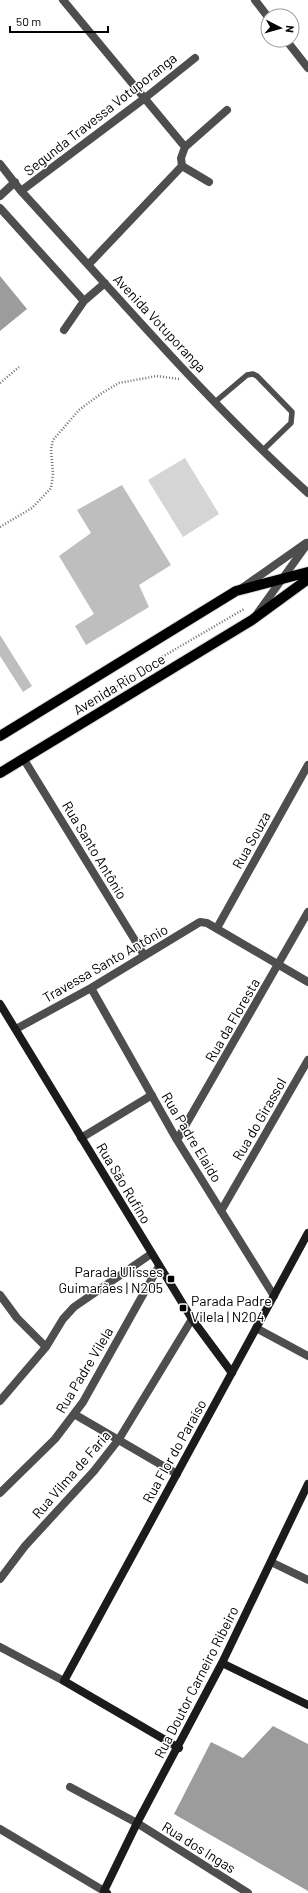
<svg xmlns="http://www.w3.org/2000/svg" width="308" height="1893" viewBox="0 0 308 1893" font-family="Barlow,sans-serif">
  <style>
    .green { fill: #d5d5d5 }
    .water { fill: #9c9c9c }
    .building { fill: #bebebe }
    .lines { fill: none; stroke-linecap: round; stroke-linejoin: round }
    .primary-casing { stroke: #dbdbdb; stroke-width: 12 }
    .path { stroke: #707070; stroke-width: 2.5; stroke-dasharray: 1 2; stroke-linecap: butt }
    .lane { stroke: #4e4e4e; stroke-width: 5.5 }
    .street { stroke: #4e4e4e; stroke-width: 8 }
    .secondary { stroke: #1b1b1b; stroke-width: 8 }
    .primary { stroke: #000; stroke-width: 10 }
    .poi-dot { fill: #000; stroke: #fff; stroke-width: 1.5 }
    .labels { text-anchor: middle; dominant-baseline: central; stroke-width: 3; stroke-linejoin: round; paint-order: stroke }
    .street-label { font-size: 14px; fill: #000; stroke: #fff }
    .poi-label { font-size: 14px; fill: #000; stroke: #fff; text-anchor: end }
  </style>
  <rect width="100%" height="100%" fill="#fff"/>
  <path class="green" d="M185,458L219,514L183,537L148,480Z"/>
  <path class="water" d="M0,276L27,309L0,331Z
    M273,1726L308,1744V1891L174,1814L211,1742L243,1758Z"/>
  <path class="building" d="M122,485L171,565L139,585L149,607L86,645L75,626L94,614L59,556L91,533L77,510Z
    M0,635L32,686L23,692L0,656Z"/>
  <g class="lines">
    <defs>
      <path id="primary" d="M0,736L236,591L308,572
        M0,773L252,620L308,579"/>
    </defs>
    <use href="#primary" class="primary-casing"/>
    <path class="path" d="M0,383L19,367
      M0,527L32,508L51,488L53,474L51,449L53,440L79,410L102,393L119,383L157,376L179,379
      M107,693L162,657L244,609"/>
    <path class="lane" d="M215,402L247,375L253,374L257,376L292,412L291,423L262,451"/>
    <path class="street" d="M63,0L185,147
      M255,0L268,17
      M286,40L308,68
      M0,164L21,191C115,293 205,400 308,493
      M182,166L209,182
      M21,191L145,98L195,58
      M0,196L15,182
      M0,208L84,301
      M89,264L182,166L181,158L185,147L227,110
      M64,330L84,301L105,283
      M242,588L306,543
      M257,614L308,543
      M23,758L144,955
      M217,928L308,765
      M91,988L177,1140L274,1296
      M16,1029L91,988L200,922L207,923L308,982
      M81,1138L152,1095
      M177,1140L308,912
      M221,1211L308,1060
      M0,1295L17,1318L46,1347
      M256,1328L308,1356
      M0,1401L46,1347L63,1319L74,1307L151,1254
      M74,1414L177,1474
      M0,1493L55,1439L83,1402L159,1266
      M271,1562L308,1580
      M0,1579L25,1546L94,1471L119,1439L192,1319
      M0,1647L64,1681
      M70,1787L137,1823L248,1893
      M0,1829L104,1891"/>
    <path class="secondary" d="M0,1004L192,1319L232,1373
      M222,1663L308,1705
      M179,1748L64,1681L308,1233
      M107,1893L104,1891L137,1823L222,1663L308,1484"/>
    <use href="#primary" class="primary"/>
  </g>
  <g class="poi-dot">
    <rect x="167" y="1275" width="8" height="8" rx="2"/>
    <rect x="179" y="1304" width="8" height="8" rx="2"/>
  </g>
  <g class="labels">
    <g class="street-label">
      <text transform="translate(100 114) rotate(-38)">Segunda Travessa Votuporanga</text>
      <text transform="translate(160 323) rotate(47)">Avenida Votuporanga</text>
      <text transform="translate(119 684) rotate(-31)">Avenida Rio Doce</text>
      <text transform="translate(251 840) rotate(-61)">Rua Souza</text>
      <text transform="translate(95 850) rotate(59)">Rua Santo Antônio</text>
      <text transform="translate(105 963) rotate(-30)">Travessa Santo Antônio</text>
      <text transform="translate(232 1020) rotate(-60)">Rua da Floresta</text>
      <text transform="translate(259 1119) rotate(-60)">Rua do Girassol</text>
      <text transform="translate(192 1137) rotate(59)">Rua Padre Elaido</text>
      <text transform="translate(124 1183) rotate(59)">Rua São Rufino</text>
      <text transform="translate(84 1370) rotate(-59)">Rua Padre Vilela</text>
      <text transform="translate(174 1451) rotate(-61)">Rua Flor do Paraíso</text>
      <text transform="translate(71 1474) rotate(-49)">Rua Vilma de Faria</text>
      <text transform="translate(196 1682) rotate(-63)">Rua Doutor Carneiro Ribeiro</text>
      <text transform="translate(199 1847) rotate(32)">Rua dos Ingas</text>
    </g>
    <g class="poi-label">
      <text x="163" y="1271">Parada Ulisses<tspan x="163" dy="16">Guimarães | N205</tspan></text>
      <text x="191" y="1300" text-anchor="start">Parada Padre<tspan x="191" dy="16">Vilela | N204</tspan></text>
    </g>
  </g>
  <g transform="translate(280 28) rotate(96)"><circle r="19" fill="#ffffff" stroke="#999999"/>
  <path d="M0-3L7 15L0 10L-7 15Z" fill="#000000"/>
  <text y="-6" font-size="11" font-weight="bold" text-anchor="middle" fill="#000000">N</text>
  </g>
  <path d="M10 26v6h98v-6" fill="none" stroke="#000000" stroke-width="2"/>
  <text x="16" y="26" font-size="12" fill="#000000" stroke="#ffffff" stroke-width="3" paint-order="stroke">50 m</text>
</svg>
